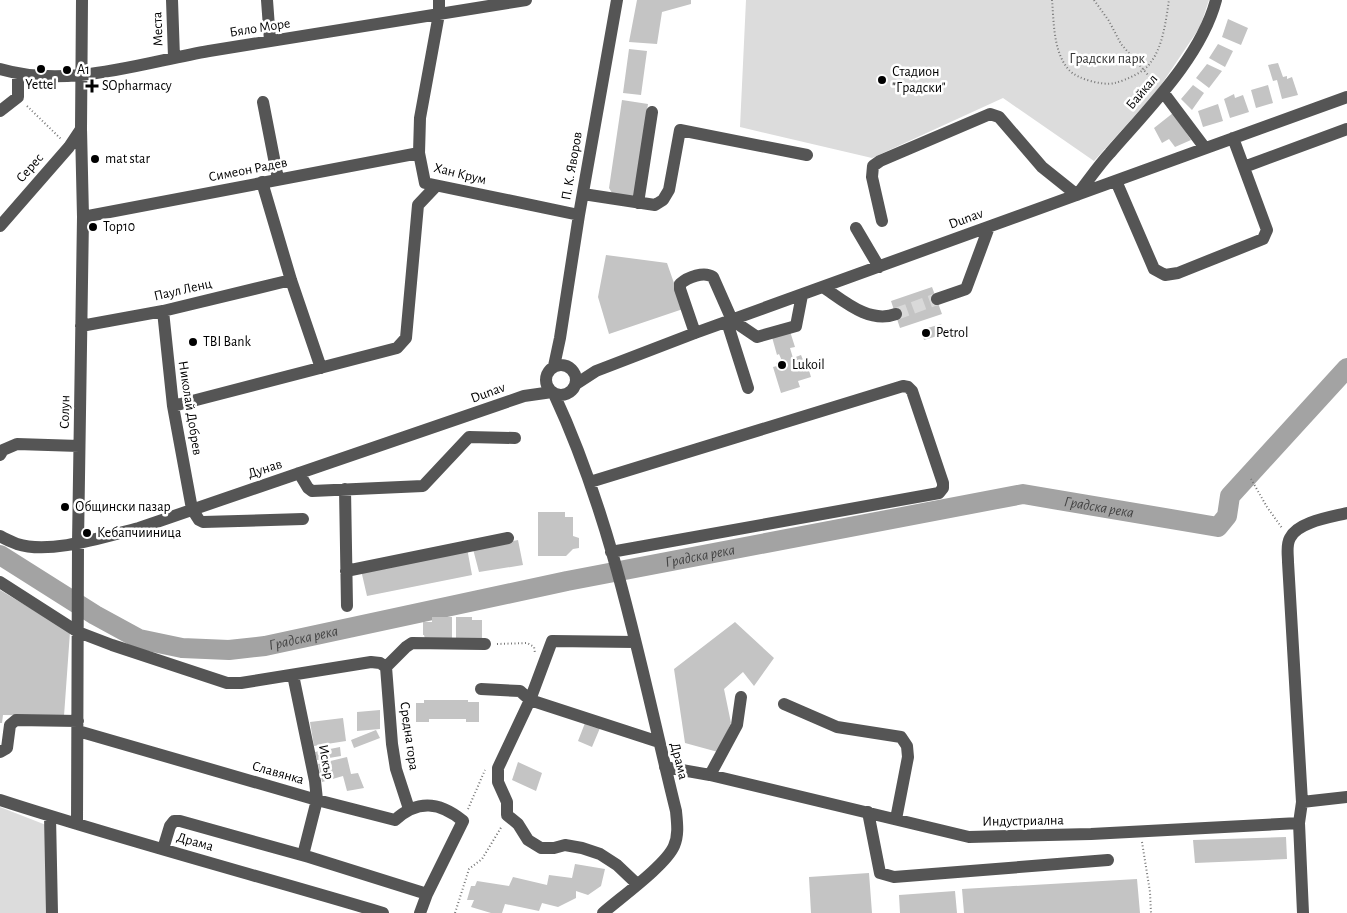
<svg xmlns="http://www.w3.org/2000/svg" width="1347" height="913" viewBox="0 0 1347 913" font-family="'Alegreya Sans',sans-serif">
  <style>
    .green { fill: #dcdcdc }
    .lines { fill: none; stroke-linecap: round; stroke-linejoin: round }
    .river { stroke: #a3a3a3; stroke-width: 20 }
    .building { fill: #c4c4c4 }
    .minor-tunnel { stroke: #d9d9d9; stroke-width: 12; stroke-dasharray: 12 6; stroke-linecap: butt }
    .path { stroke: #777; stroke-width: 2; stroke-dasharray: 1 2.5; stroke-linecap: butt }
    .minor { stroke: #555; stroke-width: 12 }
    .poi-dot { fill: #000; stroke: #fff; stroke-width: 2 }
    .labels { text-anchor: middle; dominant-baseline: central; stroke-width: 5; stroke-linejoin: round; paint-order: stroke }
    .street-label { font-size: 14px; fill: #000; stroke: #fff }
    .park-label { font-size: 14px; fill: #333; stroke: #fff }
    .poi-label { font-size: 14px; fill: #000; stroke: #fff; text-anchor: start }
    .water-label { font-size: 15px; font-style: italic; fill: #444; stroke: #fff }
  </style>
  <rect width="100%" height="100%" fill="#fff"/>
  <path class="green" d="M746,0H1209L1200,27L1157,91L1094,161L1003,98L872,158L740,127Z
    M0,807L46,825V913H0Z"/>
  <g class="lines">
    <path class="river" id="s1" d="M0,555L95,615L139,639L182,648L229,650L265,646L567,581L1023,494L1218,527L1227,516L1230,496L1347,368"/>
  </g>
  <path class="building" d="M637,0H691V4L662,12L657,44L629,42Z
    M1228,19L1248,28L1241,45L1222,37Z
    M1218,44L1233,51L1225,67L1209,58Z
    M629,49L647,51L641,95L623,93Z
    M1278,63L1283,77L1287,76V79L1292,77L1298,95L1282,99L1277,80L1273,81L1268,65Z
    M1207,64L1222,71L1209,88L1196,78Z
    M1193,85L1204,93L1192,110L1181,99Z
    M1268,85L1273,103L1256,108L1251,90Z
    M1234,94L1235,98L1243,95L1249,112L1230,118L1224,99Z
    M622,100L648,104L635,195L631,197L612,193L609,188Z
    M1218,104L1223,121L1203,127L1198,111Z
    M1173,113L1191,140L1175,147L1169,139L1162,143L1154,128Z
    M606,255L667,263L683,309L609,334L598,297Z
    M932,287L942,314L900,328L891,301Z
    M941,324L944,334L924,340L921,330Z
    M788,325L795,347L790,348L793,358L801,355L805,365L807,364L811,377L798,381L800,387L781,393L773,367L777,366L776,363L782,361L779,354L777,355L770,330Z
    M538,512H565V517H573V536L579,538V548L573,549L566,556H538Z
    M518,540L523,565L479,572L473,549Z
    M467,548L472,575L367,596L361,570Z
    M0,590L70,632L64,716L3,715L2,723H0Z
    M432,617H452V639H425L424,635H423V622H432Z
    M456,617H472V620H482V639H456Z
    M735,622L774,658L754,686L743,672L724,689L731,723L718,752L685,743L674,669Z
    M424,700H468V702H479V722H466V719H429V722H416V703H424Z
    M380,710V729L357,731V712Z
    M343,718L346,741L314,746L310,722Z
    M585,723L600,728L592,747L578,741Z
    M376,730L380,738L354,748L351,740Z
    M340,747L341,756L317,760L315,752Z
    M347,757L351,774L358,773L364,788L347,791L343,776L322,782L318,764Z
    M518,762L542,773L536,791L512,780Z
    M1286,837L1287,859L1195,863L1193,840Z
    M575,864L605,869L601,886L588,895L576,891V898L558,907L542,903L539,911L505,904L502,913H491L471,907L474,900H467L471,886H475L477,881L509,886L513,877L547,885L549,875L572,878Z
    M869,873L872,913H811L809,877Z
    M1137,879L1140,913H964L962,889Z
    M955,891L957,913H900L899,895Z"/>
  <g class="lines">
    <path class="minor-tunnel" d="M896,314L937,299"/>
    <path class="path" d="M1052,0C1054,22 1053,52 1069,70C1077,79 1103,86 1115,83C1126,80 1145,72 1151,62C1163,46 1166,20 1169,0
      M1094,0L1109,21L1121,44L1156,84
      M27,106L61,139
      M1251,479L1267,507L1282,528
      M497,644L527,643L534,647L535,653
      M468,809L485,770
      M1142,842L1150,892L1151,913
      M455,913L469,869L482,859L502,826"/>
    <path class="minor" d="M172,0L174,57
      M267,0L270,41
      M439,0V14L420,118L419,153L425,183L579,215
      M0,69C68,89 141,63 209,51C314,34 420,17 526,0
      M1163,92L1205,148
      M263,102L278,179
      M0,111L18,97V75
      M1244,167L1347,129
      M1116,181L1154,269L1165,275L1178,273L1263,239L1267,230L1233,138
      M262,182L291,280L321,368
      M583,194L655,205L663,200L669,190L680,130L807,155
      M638,203L652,112
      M83,217L419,153
      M882,221L872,177L873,166L880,161L990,114L999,117L1042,167L1077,195C1088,181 1098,166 1110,153C1148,109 1201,57 1216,0
      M0,226L69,147L81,129
      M856,228L879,267
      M823,287C844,301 869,324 896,314
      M937,299L966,289L989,227
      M163,311L173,406L192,509L199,520L203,522L303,519
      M727,322L748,388
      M81,326L163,311L291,280
      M695,333L680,289V284C688,277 704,271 713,277L732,320L757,337L796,326L802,295
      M546 380a15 15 0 1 1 30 0a15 15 0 1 1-30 0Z
      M554,366L560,338L579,215L617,0
      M576,384L596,371L695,333L1347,97
      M554,394C615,525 641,670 676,811C677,822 679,835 674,846C666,865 620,898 603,913
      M173,406L397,348L406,338L418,205L436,186
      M0,455L3,450L17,444L79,446
      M299,473L308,488L312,491L423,486L469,437L515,438
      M590,482L903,386L908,387L912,391L943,483V488L939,493L611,552
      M345,489L347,606
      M0,536C5,539 12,542 17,544C51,555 106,536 139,528L524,396L552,392
      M346,571L508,538
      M0,582L78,632L112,645L227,683H241L371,662L380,663L386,667
      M635,642L552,641L530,700L498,768V782L507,802V815L518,824L528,840L541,848H554L565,845L582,848L600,854L617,865L637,884
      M386,667L392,744L396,769L409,809
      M386,667L406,647L412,643L485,644
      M293,675L315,781L317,800L303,855
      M481,689L520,691L530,700L659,742
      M784,704L837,727L901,737L907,746L908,757L896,819
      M78,731L317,800L395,820C418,799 440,802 463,821L427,894L420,913
      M0,752L7,748L10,725L16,720L78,721
      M665,767L710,775L969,837L1091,834L1299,823L1303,913
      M710,775L737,725L741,697
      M0,800C126,841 256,875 383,913
      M1302,802L1347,797
      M868,812L880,873L894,877L1108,860
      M50,816L52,913
      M1299,823L1302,802L1288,562C1288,554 1286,545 1290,538C1297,522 1331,517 1347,513
      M77,824L78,543L83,217L81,129L82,0
      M163,849L170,826L174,821H180L309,857L427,894"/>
  </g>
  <g class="poi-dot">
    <circle cx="41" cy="69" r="5"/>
    <circle cx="67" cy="70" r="5"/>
    <circle cx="882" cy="80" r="5"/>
    <path d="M89.5 78.5h5v5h5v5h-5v5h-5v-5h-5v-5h5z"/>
    <circle cx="95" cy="159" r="5"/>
    <circle cx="93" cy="227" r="5"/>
    <circle cx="926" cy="333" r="5"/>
    <circle cx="193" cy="342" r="5"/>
    <circle cx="782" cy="365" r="5"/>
    <circle cx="65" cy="507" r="5"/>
    <circle cx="87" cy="533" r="5"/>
  </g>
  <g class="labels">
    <g class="street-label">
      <text transform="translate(260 28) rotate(-9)">Бяло Море</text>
      <text transform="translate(158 29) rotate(-92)">Места</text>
      <text transform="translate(1142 92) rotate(-50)">Байкал</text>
      <text transform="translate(572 166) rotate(-80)">П. К. Яворов</text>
      <text transform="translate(30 168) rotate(-49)">Серес</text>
      <text transform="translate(248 170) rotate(-11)">Симеон Радев</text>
      <text transform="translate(460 174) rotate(14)">Хан Крум</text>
      <text transform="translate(966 219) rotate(-20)">Dunav</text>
      <text transform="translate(183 290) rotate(-13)">Паул Ленц</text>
      <text transform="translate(488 393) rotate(-20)">Dunav</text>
      <text transform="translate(190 408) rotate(81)">Николай Добрев</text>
      <text transform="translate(65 412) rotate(-89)">Солун</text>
      <text transform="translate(265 469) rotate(-18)">Дунав</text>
      <text transform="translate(409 736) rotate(82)">Средна гора</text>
      <text transform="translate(679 761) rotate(76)">Драма</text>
      <text transform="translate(326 762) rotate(79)">Искър</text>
      <text transform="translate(278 773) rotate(16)">Славянка</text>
      <text transform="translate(1023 821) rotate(-1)">Индустриална</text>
      <text transform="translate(195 842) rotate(16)">Драма</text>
    </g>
    <g class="park-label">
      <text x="1107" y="59">Градски парк</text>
    </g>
    <g class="poi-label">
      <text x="77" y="70">A1</text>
      <text x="892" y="72">Стадион<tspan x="892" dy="16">"Градски"</tspan></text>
      <text x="41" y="85" text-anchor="middle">Yettel</text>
      <text x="102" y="86">SOpharmacy</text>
      <text x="105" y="159">mat star</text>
      <text x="103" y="227">Top10</text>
      <text x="936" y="333">Petrol</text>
      <text x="203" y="342">TBI Bank</text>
      <text x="792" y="365">Lukoil</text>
      <text x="75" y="507">Общински пазар</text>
      <text x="97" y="533">Кебапчииница</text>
    </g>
    <g class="water-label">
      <text stroke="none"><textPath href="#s1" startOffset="1140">Градска река</textPath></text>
      <text stroke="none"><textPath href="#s1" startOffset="734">Градска река</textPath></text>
      <text stroke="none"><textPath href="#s1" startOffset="329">Градска река</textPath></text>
    </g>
  </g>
</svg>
